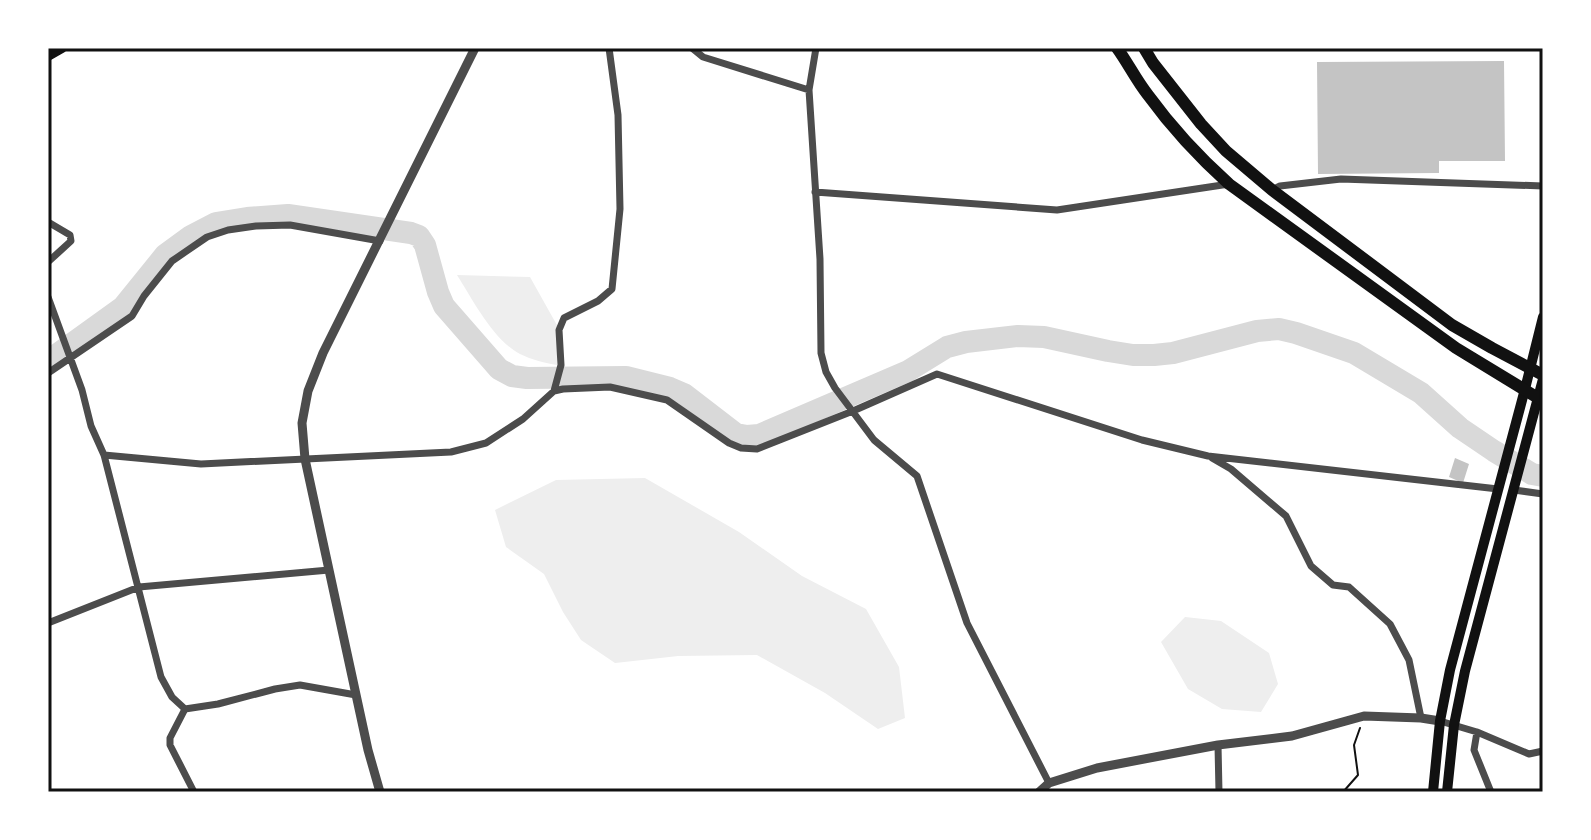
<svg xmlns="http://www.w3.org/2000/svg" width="1591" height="840" viewBox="0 0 1591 840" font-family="Overpass,sans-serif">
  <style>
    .green { fill: #eee }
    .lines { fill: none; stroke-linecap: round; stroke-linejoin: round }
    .river { stroke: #d9d9d9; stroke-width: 22 }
    .building { fill: #c4c4c4 }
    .path { stroke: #111; stroke-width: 2 }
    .minor { stroke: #4c4c4c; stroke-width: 7 }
    .tertiary { stroke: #4c4c4c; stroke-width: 9 }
    .secondary { stroke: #111; stroke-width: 10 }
    .trunk { stroke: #111; stroke-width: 12 }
    .neatline { fill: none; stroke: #111; stroke-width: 3 }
  </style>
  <rect width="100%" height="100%" fill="#fff"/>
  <path class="green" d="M457,275L530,277L558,327L557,365C545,363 532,360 520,354C493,340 473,300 457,275Z
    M645,478L739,532L802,576L866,609L899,667L905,718L878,729L825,693L757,655L678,656L615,663L581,640L563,612L544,574L506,547L495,510L556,480Z
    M1185,617L1221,621L1269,653L1278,684L1261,712L1222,709L1188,689L1161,642Z"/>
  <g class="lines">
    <path class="river" d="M48,361L123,307L165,255L191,236L216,223L247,218L288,215L411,233L419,236L425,245L438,292L444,306L499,369L512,376L527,378L626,377L670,388L684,394L736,434L747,436L759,435L908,371L947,347L966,342L1018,336L1044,337L1108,351L1133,355H1154L1173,353L1257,331L1279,329L1296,333L1354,353L1421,393L1460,428L1494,451L1532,474L1543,476"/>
  </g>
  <path class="building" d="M1504,61L1505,161H1439V173L1318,174L1317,62Z
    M1455,458L1469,464L1463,483L1449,477Z"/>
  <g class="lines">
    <path class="path" d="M1343,792L1358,775L1354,745L1360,728"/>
    <path class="minor" d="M692,48L703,57L809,90
      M816,48L809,90L820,259L821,353L826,372L835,388L874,440L917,476L967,623L1049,783
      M1272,190L1280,186L1341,179L1543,186
      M815,192L1057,210L1229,184
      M48,222L70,235L71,241L48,262
      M48,297L82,390L91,426L104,455L161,677L172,697L185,709L218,704L275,689L300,685L356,695
      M48,373L132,316L144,296L172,261L207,237L228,230L256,226L290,225L380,241
      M554,391L561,365L559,330L564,318L598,301L612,289L620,209L618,115L609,48
      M104,455L201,464L451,452L486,443L523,419L554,391L563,389L610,387L667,400L729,443L741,448L757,449L853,411L937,374L1142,440L1208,456L1498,489
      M1212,458L1231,469L1286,516L1311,566L1333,585L1349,587L1390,624L1409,660L1421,718
      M1514,490L1543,494
      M48,623L139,587L329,570
      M185,709L170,738V745L194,792
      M1440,721L1477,732L1529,754L1543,751
      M1477,732L1474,750L1491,792
      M1218,745L1219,792"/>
    <path class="tertiary" d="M380,792L368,750L305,459L302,423L308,391L323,353L475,48
      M1039,792L1049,783L1097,768L1218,745L1292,736L1364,716L1421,718L1440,721"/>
    <path class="secondary" d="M48,56L62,48
      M1433,792L1440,721L1450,670L1525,389L1543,317
      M1447,792L1454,725L1465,671L1543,379"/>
    <path class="trunk" d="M1117,48C1128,63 1136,80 1148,95C1172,128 1199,157 1229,184L1456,348L1543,401
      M1144,48L1153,63L1201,124L1226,151L1272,190L1452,325L1492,348L1543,375"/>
  </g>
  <rect width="1591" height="840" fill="none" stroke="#ffffff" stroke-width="100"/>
  <rect x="50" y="50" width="1491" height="740" class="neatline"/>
</svg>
